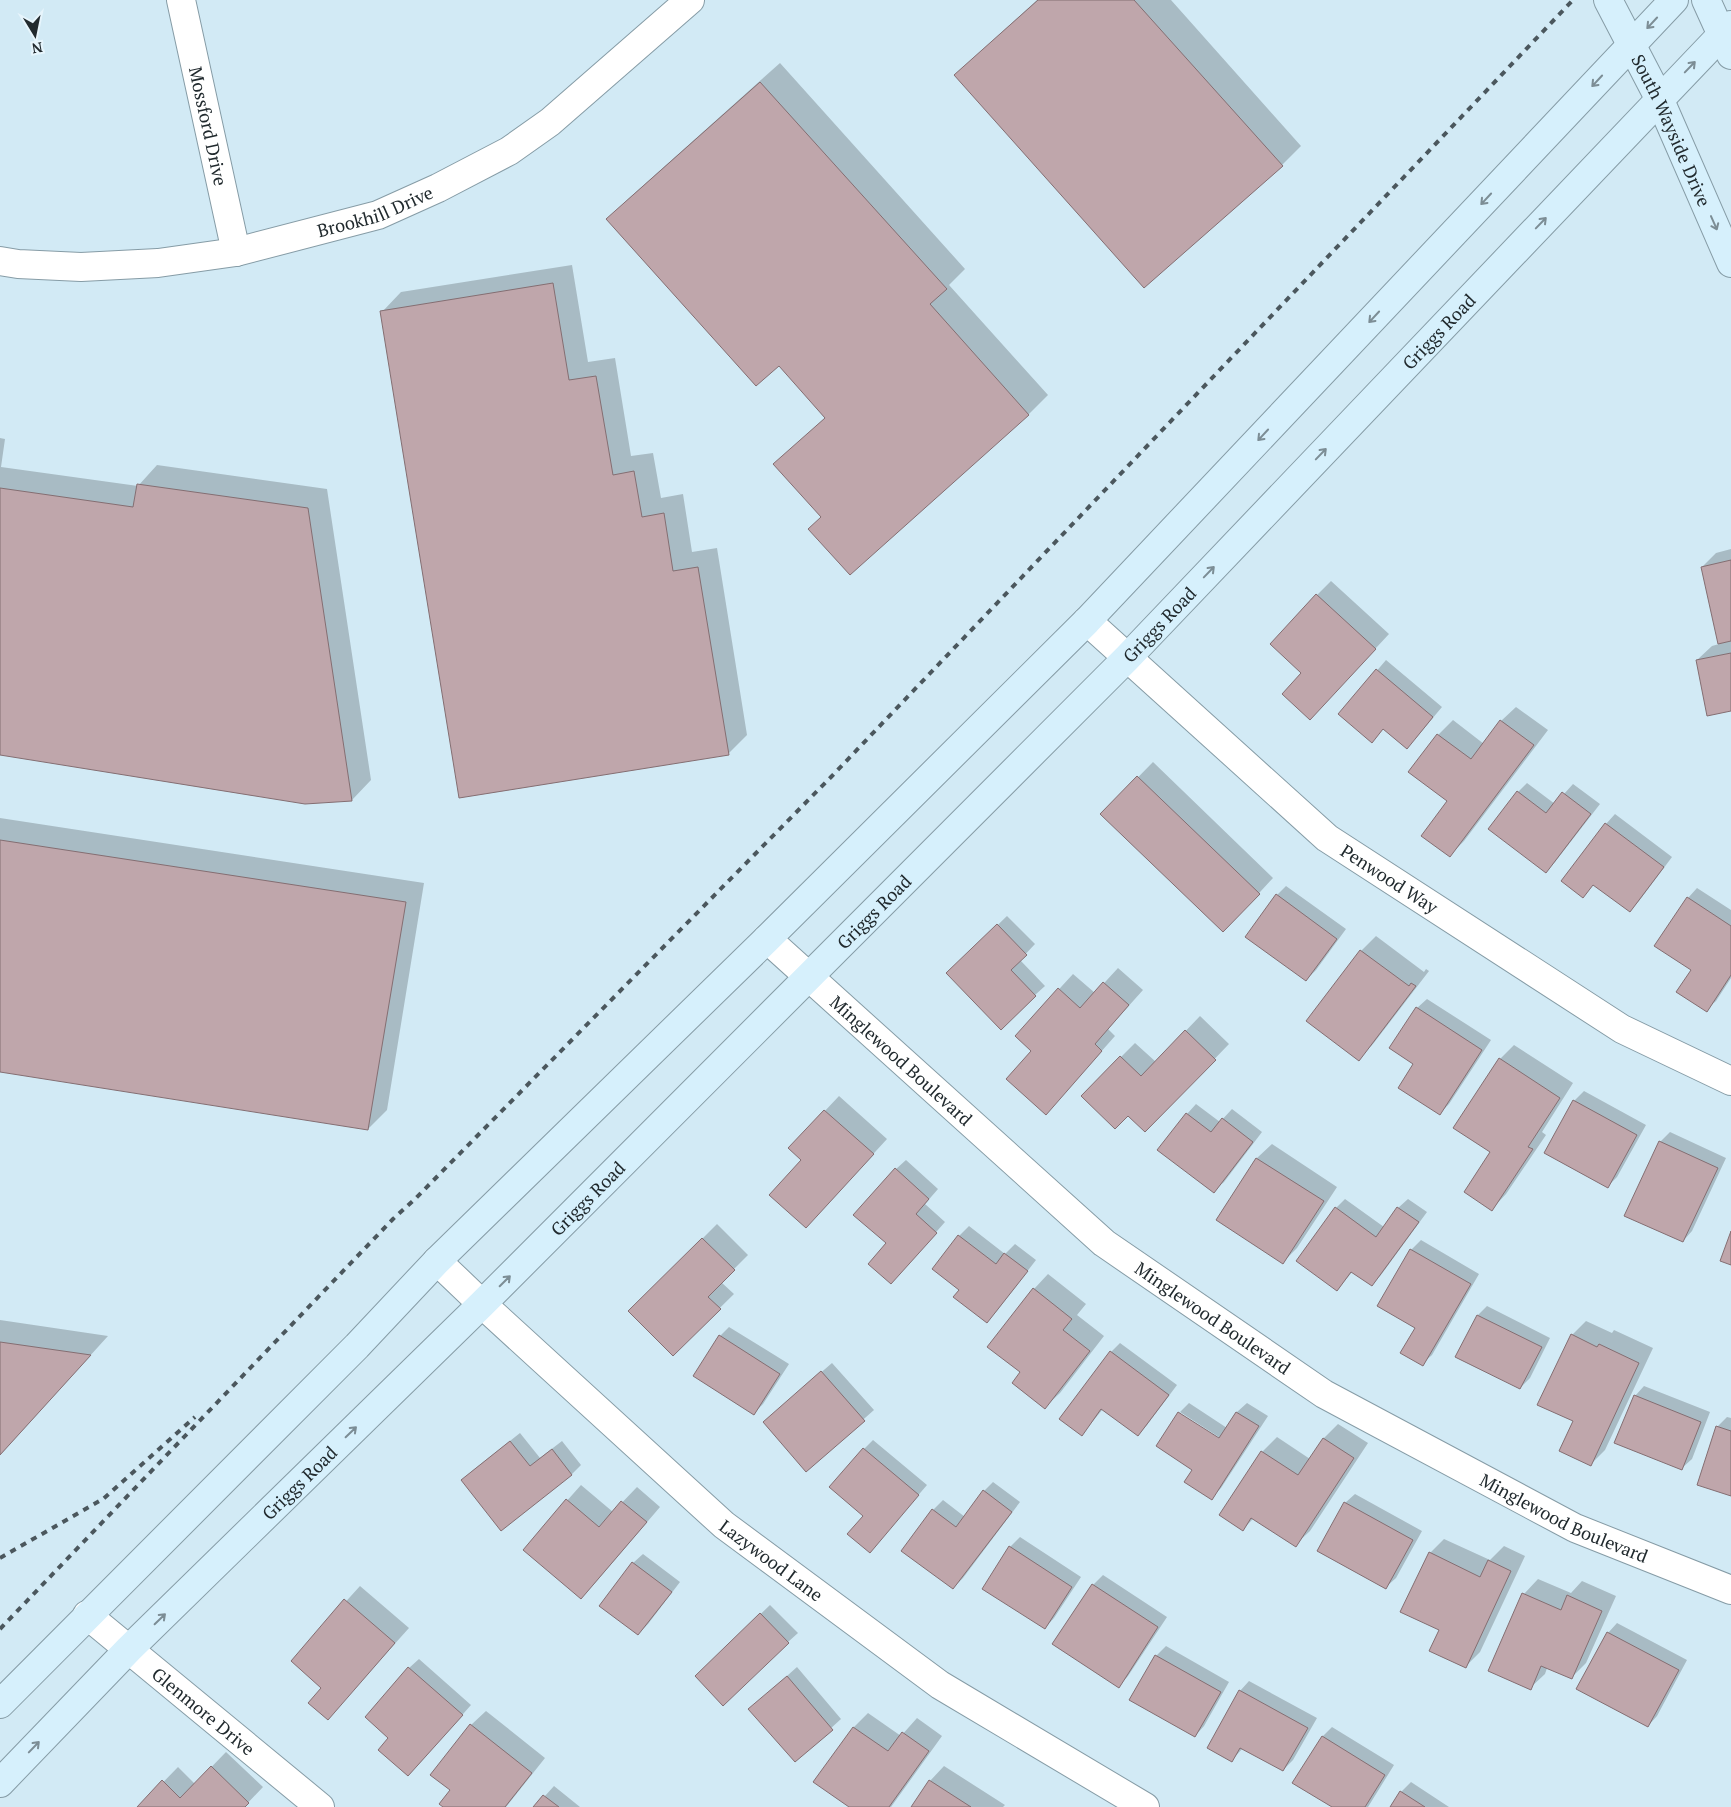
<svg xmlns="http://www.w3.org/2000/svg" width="1731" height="1807" viewBox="0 0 1731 1807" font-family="'PT Serif',serif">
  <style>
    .shadow { fill: #0003 }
    .building { fill: #bfa6ab; stroke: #846e72 }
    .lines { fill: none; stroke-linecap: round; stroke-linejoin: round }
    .street-casing { stroke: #869ca6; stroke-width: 30 }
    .secondary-casing { stroke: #869ca6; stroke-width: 30 }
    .street { stroke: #fff; stroke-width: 28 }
    .secondary { stroke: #d6f0fc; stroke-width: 28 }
    .rail { stroke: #4b575d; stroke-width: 4; stroke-dasharray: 6 6; stroke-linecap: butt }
    .oneway { stroke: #7c8d95 }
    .labels { text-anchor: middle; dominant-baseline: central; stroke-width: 5; stroke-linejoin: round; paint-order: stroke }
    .street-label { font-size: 18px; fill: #212a2e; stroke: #e7f5fc }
  </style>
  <rect width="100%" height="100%" fill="#d2eaf5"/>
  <path class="shadow" d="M1037,0H1171L1301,146L1282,165L955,75Z
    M780,63L965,269L949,285L1048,395L1029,414L850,573L822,517L775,464L826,417L779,365L608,219L627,200Z
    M572,265L588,362L615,358L631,456L653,453L661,498L683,494L692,552L717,548L747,735L728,754L382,312L401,292Z
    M0,438L5,439L1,467L138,486L157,465L327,489L371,780L352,800L305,802L0,754Z
    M1731,549V710L1697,660L1712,646L1719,644L1702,567L1716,553Z
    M1331,581L1389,634L1324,704L1317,595Z
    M1386,660L1442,707L1416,738L1384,728L1372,741L1340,714Z
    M1516,707L1548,730L1464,841L1450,855L1449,800L1410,771L1438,735L1453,720L1484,744L1501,721Z
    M1153,762L1273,878L1238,916L1102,814Z
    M1527,783L1555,804L1573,784L1600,804L1555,862L1546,871L1518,792Z
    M1615,814L1672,857L1639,901L1630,911L1594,884L1583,896L1606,824Z
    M0,818L424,883L387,1110L368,1129L0,1071Z
    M1286,886L1346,929L1316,970L1306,980L1277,895Z
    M1697,888L1731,910V978L1716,1001L1706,1010L1692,970L1688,898Z
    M1007,916L1035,944L1020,960L1045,986L1035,995L948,973Z
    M1376,936L1424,972L1426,969L1429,971L1373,1044L1359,1059L1308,1021L1361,951Z
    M1118,968L1143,990L1108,1029L1115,1036L1060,1098L1033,1051L1016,1036L1073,974L1095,993Z
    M1427,999L1491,1040L1449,1104L1440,1113L1417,1008Z
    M1200,1016L1229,1044L1145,1131L1128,1114L1082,1096L1135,1043L1156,1062Z
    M1514,1045L1573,1083L1542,1132L1546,1135L1506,1194L1492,1209V1152L1500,1059Z
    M1584,1091L1646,1125L1617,1177L1608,1186L1546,1152L1574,1101Z
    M839,1096L887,1139L820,1212L803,1159L790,1148Z
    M1196,1104L1220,1122L1232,1109L1262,1132L1224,1182L1214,1191L1187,1114Z
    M1670,1132L1726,1158L1692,1231L1683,1241L1660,1142Z
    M1272,1144L1337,1187L1297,1248L1283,1262L1218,1220L1257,1158Z
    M906,1160L938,1189L925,1204L945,1222L900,1273L888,1243L896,1169Z
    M1345,1199L1384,1227L1398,1208L1408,1199L1427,1212L1381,1275L1371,1285L1353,1271L1337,1290L1336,1208Z
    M717,1224L748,1255L721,1282L734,1294L673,1354L630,1311Z
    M969,1226L1005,1254L1015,1244L1036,1260L996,1312L987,1322L960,1290L933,1269L959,1236Z
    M1421,1240L1479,1274L1432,1355L1422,1364L1417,1327L1411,1250Z
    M1048,1274L1086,1304L1077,1315L1104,1336L1060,1393L1045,1407L1022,1372L1034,1289Z
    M1487,1306L1550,1338L1530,1378L1520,1388L1478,1315Z
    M0,1320L108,1336L0,1455Z
    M1586,1321L1612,1333L1614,1330L1653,1348L1605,1450L1590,1465L1575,1421L1572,1335Z
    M729,1327L789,1364L763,1404L754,1413L720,1336Z
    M1120,1343L1177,1385L1147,1425L1138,1435L1103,1409L1082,1434L1111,1352Z
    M832,1363L874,1410L806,1470L774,1413Z
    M1644,1386L1710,1412L1692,1459L1682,1468L1635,1396Z
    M1189,1403L1227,1428L1237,1412L1247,1403L1268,1416L1221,1488L1211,1498L1194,1469L1158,1446L1180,1412V1414L1223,1443L1225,1441L1180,1412Z
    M1727,1417L1731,1418V1495L1717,1427Z
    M1338,1424L1368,1443L1310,1531L1295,1545L1254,1518L1243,1529L1221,1515L1262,1452L1277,1437L1310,1459L1324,1438Z
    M520,1433L540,1458L562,1441L581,1465L572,1474L501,1529L462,1481L472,1471Z
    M873,1440L927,1485L879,1541L865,1516L864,1449Z
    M993,1482L1020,1502L963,1578L953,1588L903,1551L933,1510L943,1500L965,1517L984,1491Z
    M581,1485L613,1512L637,1487L660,1507L595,1583L581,1598L524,1549Z
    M1355,1494L1422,1531L1396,1578L1386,1587L1345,1503Z
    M1020,1537L1081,1577L1054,1618L1045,1628L1010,1547Z
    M1444,1539L1490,1560L1504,1546L1525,1556L1480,1652L1466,1666L1430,1553Z
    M643,1554L680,1582L648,1624L638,1634L633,1563Z
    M1103,1575L1167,1617L1128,1676L1119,1686L1054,1644L1093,1585Z
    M1538,1579L1571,1593L1582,1581L1616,1596L1586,1663L1571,1678L1547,1668L1545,1674L1530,1688L1490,1670L1524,1594Z
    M360,1586L409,1628L328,1718L323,1687L292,1661Z
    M770,1605L798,1633L788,1642L706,1666Z
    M1617,1623L1687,1660L1657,1716L1648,1726L1608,1633Z
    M1166,1646L1229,1682L1204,1726L1195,1736L1156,1656Z
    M419,1659L471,1705L418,1765L390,1738L409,1668Z
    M797,1667L841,1719L795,1761L750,1709Z
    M1249,1681L1317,1718L1293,1760L1283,1770L1243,1748L1232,1760L1240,1691Z
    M486,1711L545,1758L506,1807H445L471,1725Z
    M868,1713L901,1736L917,1718L942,1736L891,1807H851L815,1781L854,1727Z
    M1332,1727L1394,1765L1368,1807H1335L1323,1736Z
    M226,1752L263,1787L244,1807H139L178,1767L195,1784Z
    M944,1766L1005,1805L1003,1807H912L930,1781Z
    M1411,1782L1449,1807H1391L1401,1792Z
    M554,1786L580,1807H535Z"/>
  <path class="building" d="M1038,0H1134L1283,166L1144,288L954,75Z
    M760,82L947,289L930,304L1029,415L850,575L808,529L821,517L773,464L825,418L779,366L756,386L606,219Z
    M553,283L569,380L596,376L613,475L634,471L642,517L664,513L673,571L698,567L729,755L459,798L380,311Z
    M137,484L308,508L352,801L305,804L0,755V488L133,507Z
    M1731,560V641L1718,644L1701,567Z
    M1316,594L1376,649L1310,720L1282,694L1301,673L1270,644Z
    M1731,653V711L1707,716L1696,660Z
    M1376,669L1433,717L1407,749L1383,729L1372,743L1338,714Z
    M1500,720L1534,745L1450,857L1421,836L1447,801L1408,772L1437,734L1471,759Z
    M1137,776L1260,894L1223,932L1100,814Z
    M1517,791L1546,813L1562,792L1591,814L1546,873L1488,829Z
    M1605,823L1664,867L1630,912L1593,885L1583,898L1561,881Z
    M0,840L406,902L368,1130L0,1072Z
    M1276,894L1337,939L1306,981L1245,937Z
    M1687,897L1731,926V975L1707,1012L1676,992L1691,970L1654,946Z
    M997,924L1027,955L1011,970L1036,996L1001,1030L946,973Z
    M1360,950L1409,986L1411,983L1416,986L1359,1061L1306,1021Z
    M1103,982L1129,1005L1095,1044L1102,1051L1046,1115L1006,1079L1031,1051L1015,1036L1058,988L1080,1008Z
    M1416,1007L1482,1050L1440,1115L1398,1088L1413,1064L1389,1048Z
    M1185,1030L1216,1060L1145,1132L1128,1116L1115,1129L1081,1096L1120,1056L1141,1076Z
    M1499,1058L1560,1098L1528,1147L1533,1149L1492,1211L1464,1192L1490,1152L1453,1128Z
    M1573,1100L1637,1135L1608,1188L1544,1153Z
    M824,1110L874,1154L806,1228L769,1195L801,1160L788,1148Z
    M1186,1113L1211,1132L1222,1118L1253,1142L1214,1193L1157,1150Z
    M1659,1141L1718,1168L1683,1242L1624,1216Z
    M1256,1158L1324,1201L1283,1264L1216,1220Z
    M895,1168L929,1199L916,1214L937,1233L891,1284L868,1264L886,1243L853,1215Z
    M1335,1207L1376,1237L1397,1207L1419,1222L1372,1286L1351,1272L1337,1291L1296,1261Z
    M1731,1231V1265L1720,1261Z
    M958,1235L996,1264L1004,1253L1028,1271L987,1323L953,1297L959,1290L932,1269Z
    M702,1238L735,1270L708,1297L721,1309L673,1356L628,1311Z
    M1410,1249L1471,1284L1423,1366L1400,1353L1415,1328L1377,1306Z
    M1033,1288L1072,1319L1063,1330L1090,1351L1045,1409L1012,1383L1020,1372L987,1347Z
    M1477,1315L1542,1347L1520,1389L1455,1357Z
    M1571,1334L1597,1347L1599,1344L1639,1363L1591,1466L1559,1451L1573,1421L1537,1405Z
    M719,1335L780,1374L754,1415L693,1376Z
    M0,1342L91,1355L0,1455Z
    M1110,1351L1169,1395L1138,1436L1101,1409L1082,1436L1059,1419Z
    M821,1371L865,1421L806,1472L763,1422Z
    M1634,1395L1701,1422L1682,1470L1614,1443Z
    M1178,1412L1219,1438L1236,1412L1259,1426L1212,1500L1184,1482L1192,1470L1156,1446Z
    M1716,1426L1731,1431V1496L1697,1485Z
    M1323,1438L1354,1458L1296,1547L1251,1518L1243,1531L1219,1515L1261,1451L1298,1475Z
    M510,1441L530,1466L552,1449L572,1475L501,1531L461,1480Z
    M863,1448L919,1495L870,1553L847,1534L863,1516L829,1487Z
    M983,1490L1012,1512L953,1589L901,1551L932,1509L956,1527Z
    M566,1499L599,1527L621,1501L647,1522L581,1599L523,1550Z
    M1344,1502L1413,1540L1386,1589L1317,1551Z
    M1009,1546L1072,1587L1045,1629L982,1589Z
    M1429,1552L1480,1577L1488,1560L1511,1571L1466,1668L1429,1651L1439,1630L1400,1612Z
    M632,1562L672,1592L638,1635L599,1606Z
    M1092,1584L1158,1627L1119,1688L1052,1644Z
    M1522,1593L1561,1610L1567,1595L1602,1611L1572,1679L1541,1666L1531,1690L1488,1671Z
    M344,1599L395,1643L328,1720L308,1703L321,1688L291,1661Z
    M760,1613L789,1643L723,1706L695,1676Z
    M1607,1632L1679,1670L1648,1727L1576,1689Z
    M1155,1655L1221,1692L1195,1737L1129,1700Z
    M408,1667L463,1715L408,1776L378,1750L388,1738L365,1717Z
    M787,1676L833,1730L795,1762L748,1709Z
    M1239,1690L1308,1728L1283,1771L1240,1748L1232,1762L1207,1748Z
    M470,1724L532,1773L505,1807H443L439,1804L450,1790L430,1775Z
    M853,1727L888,1751L902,1732L929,1751L889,1807H849L813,1782Z
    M1322,1736L1385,1775L1365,1807H1332L1292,1783Z
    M211,1766L249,1803L245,1807H137L162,1780L180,1798Z
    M929,1780L971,1807H911Z
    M1400,1791L1425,1807H1390Z
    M543,1795L559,1807H533Z"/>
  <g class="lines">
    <defs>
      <g id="street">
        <path id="s1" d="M181,0L236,252"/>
        <path id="s2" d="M0,261L18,264L81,267L158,263L236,252L378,215L438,188L509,151L550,122L690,0"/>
        <path id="s3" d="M1087,621L1327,838L1622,1029L1731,1081"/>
        <path id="s4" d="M767,939L1104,1243L1324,1394L1575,1528L1731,1590"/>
        <path id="s5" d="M437,1261L482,1304L724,1525L940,1685L1145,1807"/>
        <path id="s6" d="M87,1615L320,1807"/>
      </g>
      <g id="secondary">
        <path id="s7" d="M1608,0L1659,98L1731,263"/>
        <path d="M1706,0L1731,55"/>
        <path d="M0,1704L357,1346L437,1261L767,939L1087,621L1674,0"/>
        <path id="s8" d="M0,1783L129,1649L482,1304L1127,658L1731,25"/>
      </g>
    </defs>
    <use href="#street" class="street-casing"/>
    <use href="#secondary" class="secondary-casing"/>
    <use href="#street" class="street"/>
    <use href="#secondary" class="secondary"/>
    <path class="rail" d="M0,1558L103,1499L195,1417
      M0,1629L393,1219L415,1199L831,777L1573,0"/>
  </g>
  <defs><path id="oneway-shaft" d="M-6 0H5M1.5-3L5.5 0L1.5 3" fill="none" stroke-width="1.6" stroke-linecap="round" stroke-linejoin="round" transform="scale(1.25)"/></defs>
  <g class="oneway">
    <use href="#oneway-shaft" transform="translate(1652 23) rotate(133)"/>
    <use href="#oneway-shaft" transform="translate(1690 67) rotate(-46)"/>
    <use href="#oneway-shaft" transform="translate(1597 81) rotate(133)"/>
    <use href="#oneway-shaft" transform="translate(1486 199) rotate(133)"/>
    <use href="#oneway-shaft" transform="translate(1541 223) rotate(-46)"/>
    <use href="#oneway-shaft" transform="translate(1714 223) rotate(66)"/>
    <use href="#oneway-shaft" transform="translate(1374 317) rotate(133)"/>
    <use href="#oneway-shaft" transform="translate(1263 435) rotate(133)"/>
    <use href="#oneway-shaft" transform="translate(1321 454) rotate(-46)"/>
    <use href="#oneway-shaft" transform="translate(1209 572) rotate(-46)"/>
    <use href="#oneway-shaft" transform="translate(505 1281) rotate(-45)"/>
    <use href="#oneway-shaft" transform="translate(351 1432) rotate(-44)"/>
    <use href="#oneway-shaft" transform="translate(160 1619) rotate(-44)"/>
    <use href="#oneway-shaft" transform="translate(34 1747) rotate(-46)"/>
  </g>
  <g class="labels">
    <g class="street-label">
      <text stroke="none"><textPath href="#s1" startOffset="129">Mossford Drive</textPath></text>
      <text stroke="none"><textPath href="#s7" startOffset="145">South Wayside Drive</textPath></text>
      <text stroke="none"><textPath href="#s2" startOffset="382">Brookhill Drive</textPath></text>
      <text stroke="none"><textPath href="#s8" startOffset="2044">Griggs Road</textPath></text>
      <text stroke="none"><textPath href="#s8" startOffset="1639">Griggs Road</textPath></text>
      <text stroke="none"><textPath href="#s3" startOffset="398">Penwood Way</textPath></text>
      <text stroke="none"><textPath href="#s8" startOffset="1234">Griggs Road</textPath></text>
      <text stroke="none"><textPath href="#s4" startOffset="181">Minglewood Boulevard</textPath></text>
      <text stroke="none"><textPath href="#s8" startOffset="829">Griggs Road</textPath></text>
      <text stroke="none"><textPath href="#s4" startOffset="586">Minglewood Boulevard</textPath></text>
      <text stroke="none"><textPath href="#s8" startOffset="424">Griggs Road</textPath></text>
      <text stroke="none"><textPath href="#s4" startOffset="991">Minglewood Boulevard</textPath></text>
      <text stroke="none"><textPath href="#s5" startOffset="449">Lazywood Lane</textPath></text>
      <text stroke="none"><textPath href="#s6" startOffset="151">Glenmore Drive</textPath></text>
    </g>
  </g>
  <g transform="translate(35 35) rotate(170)" stroke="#e7f5fc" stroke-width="4" paint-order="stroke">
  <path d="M0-4L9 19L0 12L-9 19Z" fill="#212a2e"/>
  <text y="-8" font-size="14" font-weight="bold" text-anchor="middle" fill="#212a2e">N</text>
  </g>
</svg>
